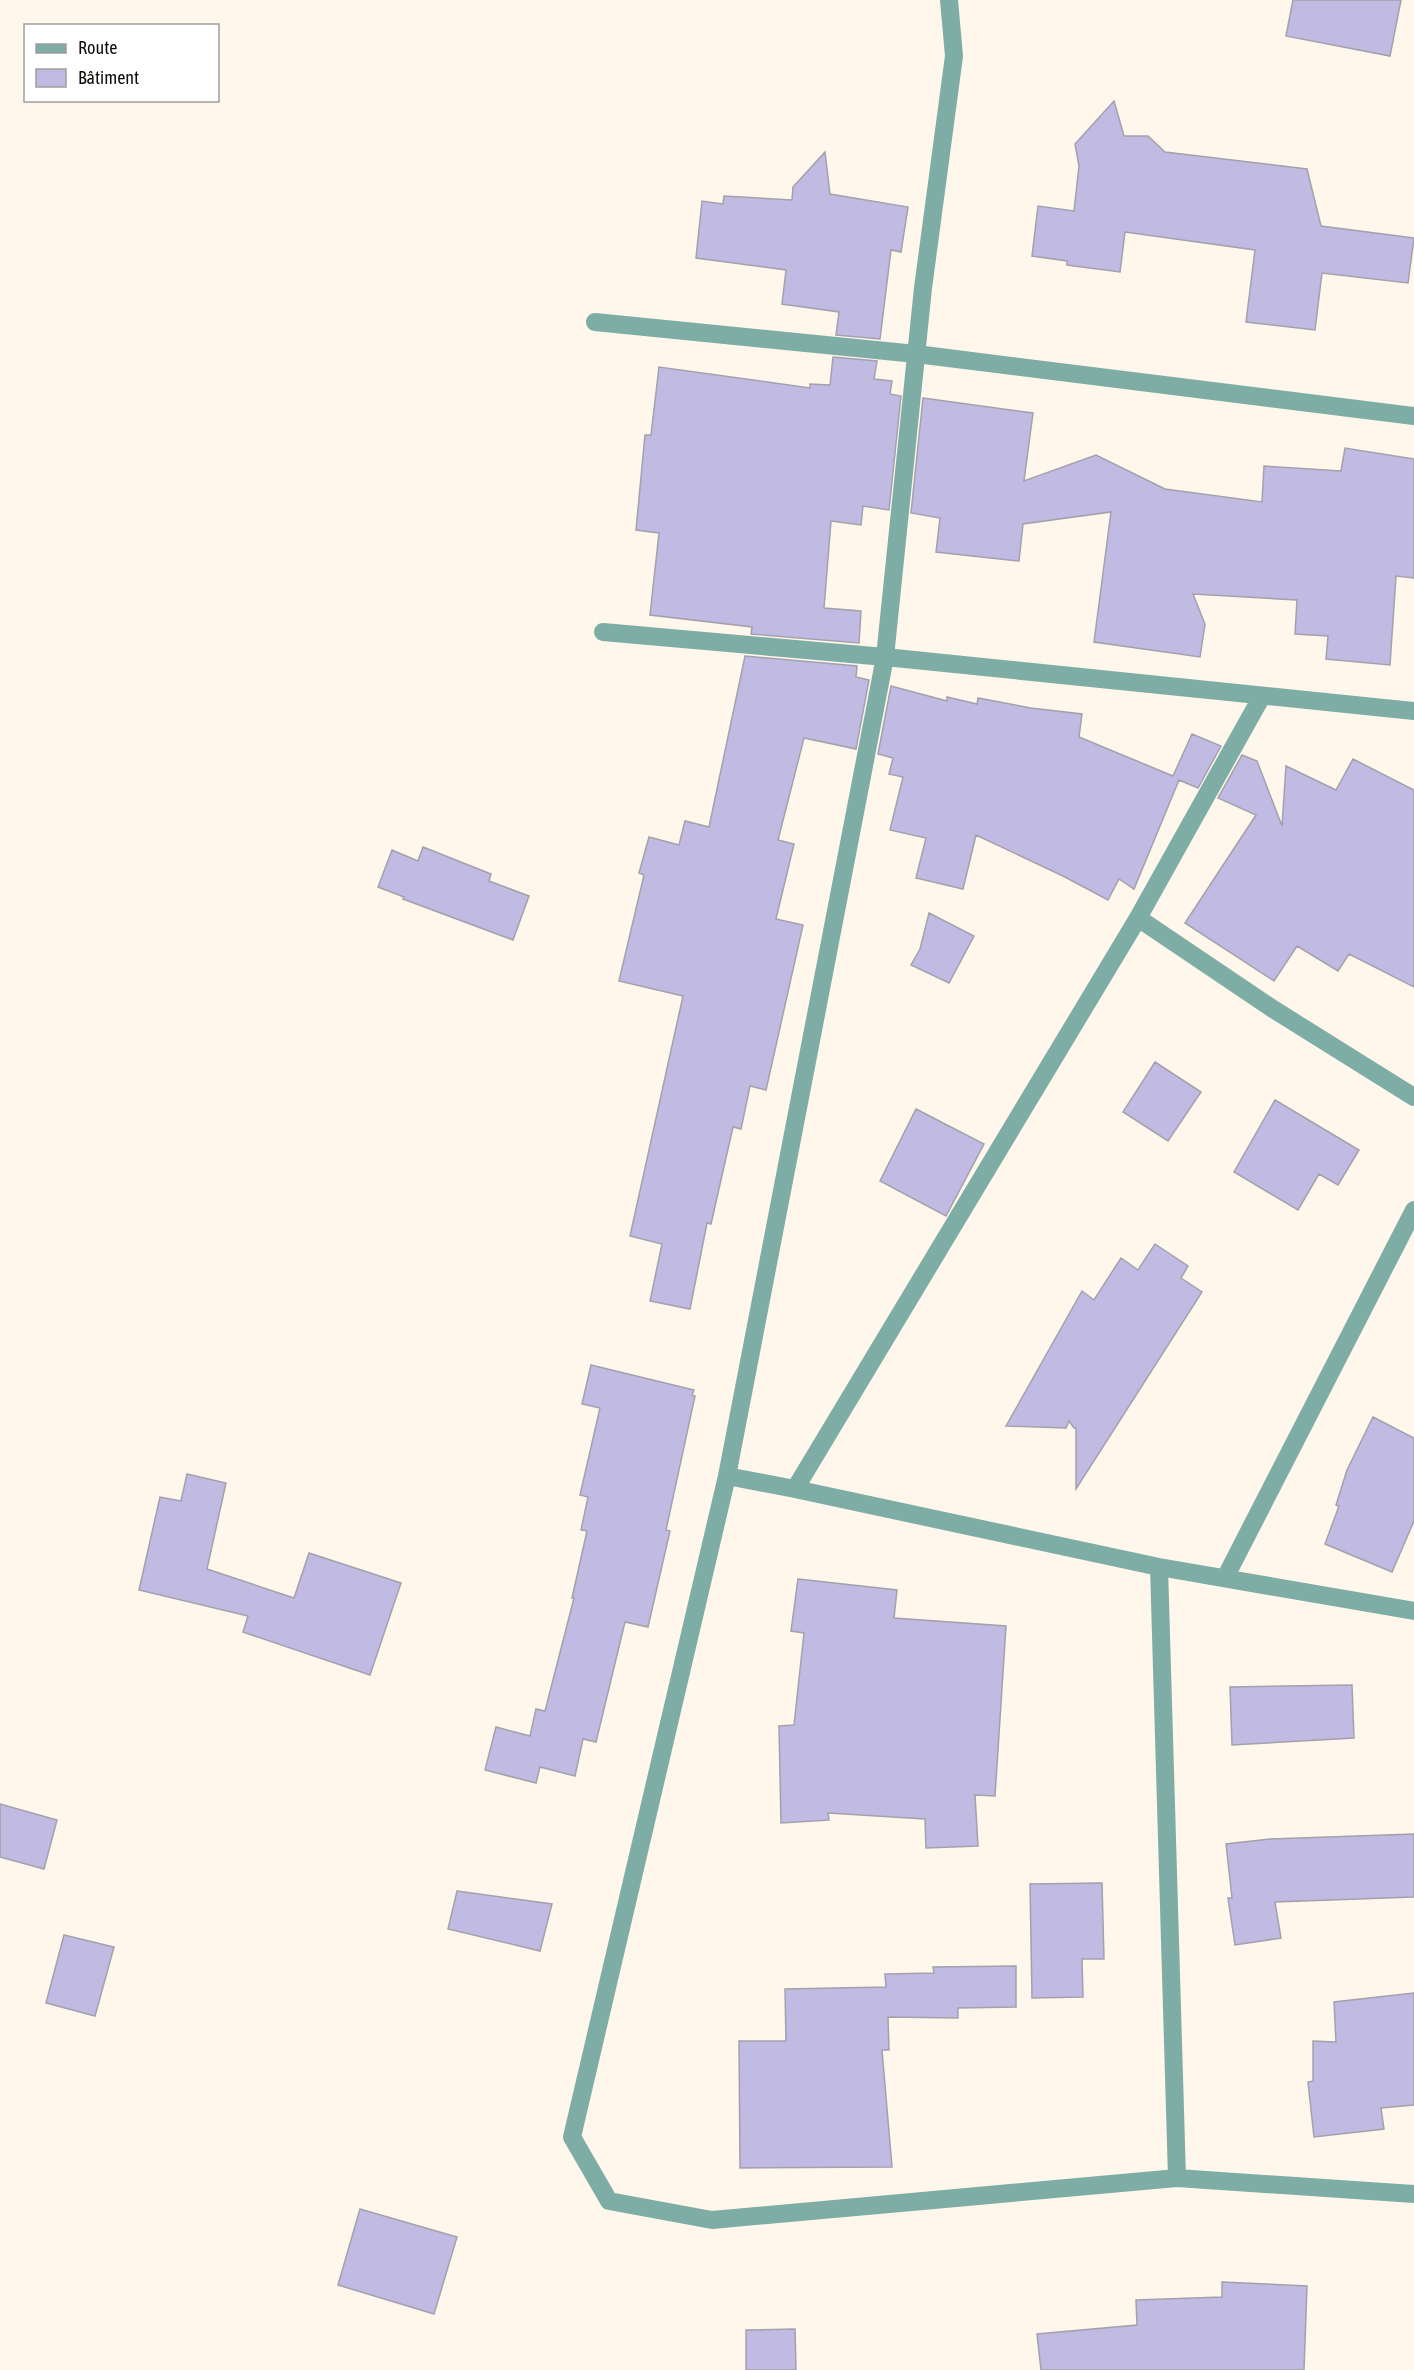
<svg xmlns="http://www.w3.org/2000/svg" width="1414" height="2370" viewBox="0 0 1414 2370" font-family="'Asap Condensed',sans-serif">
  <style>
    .building { fill: #c1bae2; stroke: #a2a1ac; stroke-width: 1.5 }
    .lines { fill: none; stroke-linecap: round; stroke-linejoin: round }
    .minor { stroke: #7eada5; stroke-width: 18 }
  </style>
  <rect width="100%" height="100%" fill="#fff6ec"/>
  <path class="building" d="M1293,0H1401L1390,56L1286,36Z
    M1114,101L1124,136H1148L1165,152L1307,169L1321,226L1414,238L1408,283L1322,273L1315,330L1246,322L1255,250L1125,232L1120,272L1067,265V261L1032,256L1038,206L1074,211L1079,166L1075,144Z
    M825,152L830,194L908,207L901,252L891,250L880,339L836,335L839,312L782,304L786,270L696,258L702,201L723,204L724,196L792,200L793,187Z
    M833,357L877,361L874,379L892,381L890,394L901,396L889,510L863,506L861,525L831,521L824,608L861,611L859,643L751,634L752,627L650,615L659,533L636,530L645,435H651L659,367L810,388V384L830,385Z
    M923,398L1033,413L1024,481L1096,455L1165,489L1262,502L1264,466L1341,471L1345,448L1414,459V578L1396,576L1390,665L1326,659L1328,636L1295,634L1297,600L1193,594L1205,624L1200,657L1094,642L1111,512L1023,524L1019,561L936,552L940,518L911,513Z
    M745,656L857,666L856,677L869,680L856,749L804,738L778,840L794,844L776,919L803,925L766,1090L750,1086L741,1129L733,1127L711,1224L707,1223L690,1309L650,1301L662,1244L630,1236L683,996L619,981L644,875L639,873L649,837L679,845L685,821L709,827Z
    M891,686L947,701V697L977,704L978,698L1031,708L1082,714L1079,737L1173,776L1192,734L1221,746L1198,788L1179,780L1134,889L1119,879L1108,900L1063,876L976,835L963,889L916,878L926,838L890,830L903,777L889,774L893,758L878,754Z
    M1242,755L1257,761L1282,826L1286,766L1336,790L1353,759L1414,790V987L1349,954L1338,971L1297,946L1274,981L1185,923L1256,815L1218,798Z
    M423,847L491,874L489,881L529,896L513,940L403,899L404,897L378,887L392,850L418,861Z
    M929,913L974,936L949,983L911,965L920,949Z
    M1155,1062L1201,1092L1168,1141L1123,1112Z
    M1275,1100L1359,1150L1338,1185L1319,1174L1298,1210L1234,1172Z
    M916,1109L984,1144L946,1216L880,1181Z
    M1155,1244L1188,1266L1181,1278L1202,1292L1076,1489V1428H1074L1069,1421L1066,1428L1006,1426L1082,1291L1094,1300L1121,1258L1138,1270Z
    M591,1365L694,1390L692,1395L695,1396L666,1530L670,1531L648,1627L625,1622L596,1742L583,1739L575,1776L540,1767L536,1783L485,1770L496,1727L530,1736L536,1709L545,1711L574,1598H572L587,1531L581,1530L588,1497L580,1495L600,1408L582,1404Z
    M1373,1417L1414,1438V1521L1392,1572L1325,1544L1339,1506L1336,1505L1347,1470Z
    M187,1474L226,1483L207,1569L294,1598L309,1553L401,1583L370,1675L243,1632L248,1616L139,1590L160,1497L181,1501Z
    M798,1579L897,1590L894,1618L1006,1626L995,1796L975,1795L978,1846L926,1848L925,1819L828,1813L829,1820L781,1823L779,1726L794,1725L804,1633L791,1631Z
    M1352,1685L1354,1738L1232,1745L1230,1687Z
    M0,1804L57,1820L44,1869L0,1857Z
    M1414,1834V1897L1275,1902L1281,1938L1235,1945L1228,1898H1232L1226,1844L1270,1839Z
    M1102,1883L1104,1959H1082L1083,1997L1032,1998L1030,1884Z
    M457,1891L552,1904L540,1951L448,1929Z
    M64,1935L114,1947L95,2016L46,2003Z
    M1016,1966V2007L958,2008V2018L888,2017L889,2050H882L892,2167L740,2168L739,2041H786L785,1989L886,1987L885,1974L934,1973L933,1967Z
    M1414,1993V2105L1381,2108L1384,2129L1314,2137L1308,2082L1313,2081V2041L1336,2042L1334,2002Z
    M360,2209L457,2237L434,2314L338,2285Z
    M1222,2282L1307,2286L1304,2370H1041L1037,2334L1137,2325L1136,2300L1222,2297Z
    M795,2329L796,2370H746V2330Z"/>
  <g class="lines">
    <path class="minor" d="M949,0L954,56L923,288L885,657L727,1476L572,2137L609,2201L712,2220L1177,2178L1414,2194
      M595,322L916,354L1414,416
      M603,632L885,657L1414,711
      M1138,918L1273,1009L1414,1097
      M727,1476L795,1489L1159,1567L1414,1611
      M795,1489L1138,918L1262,696
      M1159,1567L1177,2178
      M1225,1578L1414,1210"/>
  </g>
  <rect x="24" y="24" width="195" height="78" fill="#ffffff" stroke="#9f9e9c" stroke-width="1.5"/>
  <rect x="36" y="44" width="30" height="9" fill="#7eada5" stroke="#9f9e9c" stroke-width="1.5"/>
  <text x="78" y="54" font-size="18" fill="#0e0c08">Route</text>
  <rect x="36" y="69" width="30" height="18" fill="#c1bae2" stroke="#9f9e9c" stroke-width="1.5"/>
  <text x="78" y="84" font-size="18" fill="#0e0c08">Bâtiment</text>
</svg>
